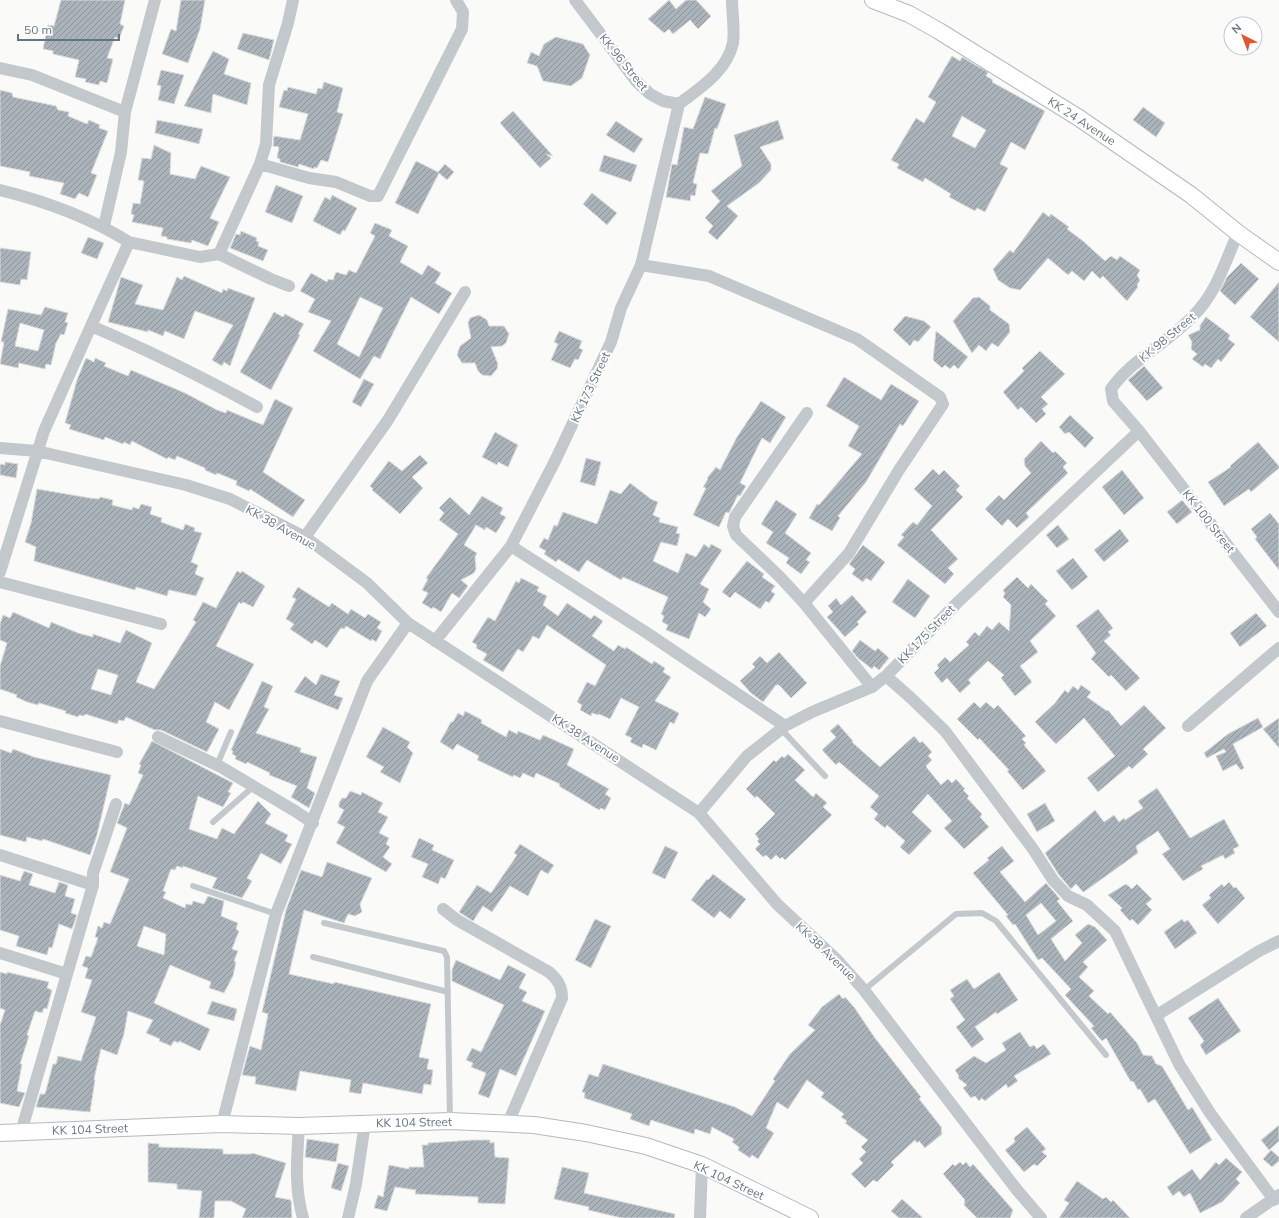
<svg xmlns="http://www.w3.org/2000/svg" width="1279" height="1218" viewBox="0 0 1279 1218" font-family="Mulish,sans-serif">
  <style>
    .building { fill: url(#building-hatch); stroke: #dcdcda; fill-rule: evenodd }
    .lines { fill: none; stroke-linecap: round; stroke-linejoin: round }
    .secondary-casing { stroke: #b3babf; stroke-width: 18 }
    .lane { stroke: #c3c8cc; stroke-width: 6 }
    .street { stroke: #c3c8cc; stroke-width: 12 }
    .secondary { stroke: #fff; stroke-width: 16 }
    .labels { text-anchor: middle; dominant-baseline: central; stroke-width: 4; stroke-linejoin: round; paint-order: stroke }
    .street-label { font-size: 12px; fill: #657683; stroke: #fff }
  </style>
  <defs>
    <pattern id="building-hatch" width="6" height="6" patternUnits="userSpaceOnUse"><rect width="6" height="6" fill="#aab3b9"/><path d="M-1 1l2-2M0 6l6-6M5 7l2-2" fill="none" stroke="#8e969c"/></pattern>
  </defs>
  <rect width="100%" height="100%" fill="#fafaf8"/>
  <path class="building" d="M61,0H125L120,24L124,26L119,39L115,37L107,58L113,59L107,83L100,81L99,85L85,82L86,79L75,77L79,60L53,54V51L43,49L48,25L54,26Z
    M181,0H205L200,29L188,63L162,54L171,29L176,31Z
    M669,0L676,9L686,0H696L711,16L698,29L690,20L673,34L669,29L664,33L648,19Z
    M243,33L274,40L269,60L237,49Z
    M556,37L583,44L590,55L582,78L571,86L543,81L537,66L527,63L531,52L539,56L544,44Z
    M213,51L229,59L224,74L251,83L247,105L213,94L211,113L184,106Z
    M952,56L960,61L962,57L977,66L988,72L986,76L993,80L992,82L1045,111L1025,150L1011,142L1000,164L1008,168L985,212L977,208L975,211L949,197L951,194L925,178L923,182L897,168L899,164L891,160L916,118L924,123L930,113L936,102L928,97ZM962,116L986,130L975,148L952,136Z
    M161,70L184,75L174,104L158,100L161,86L157,85Z
    M324,82L343,88L337,112L343,114L328,162L321,160L317,168L314,167V169L299,164L298,167L280,162V159L277,158L279,147L273,146L274,136L300,140L308,114L279,107L284,90L287,91L288,87L316,94L318,88L322,89Z
    M0,90L12,93L13,97L56,106L58,110L69,112L68,116L87,124L89,120L100,125L99,128L108,131L91,173L97,175L88,197L79,193L75,199L60,194L64,183L29,176L30,172L0,166Z
    M705,97L726,104L717,129L715,128L708,154L700,153L693,183L697,184L695,196L691,195L690,201L666,197L672,164L677,165L684,127L693,129Z
    M1143,107L1165,123L1156,137L1133,120Z
    M513,111L553,156L546,154L551,158L540,168L500,123Z
    M157,120L203,129L199,144L155,133Z
    M778,120L784,139L760,147L771,164V170L759,183L727,206L738,216L717,240L708,232L713,226L705,218L720,201L711,191L742,166L734,135Z
    M616,121L643,139L634,153L606,135Z
    M154,145L171,153L170,174L195,179L201,166L230,177L210,218L219,222L208,246L192,240L191,243L167,239V237L161,236L163,228L132,222L134,215L131,214L133,203L140,204L144,181L138,180L142,158L151,159Z
    M604,155L637,165L631,182L599,171Z
    M416,161L438,172L445,164L454,172L447,180L439,173L418,214L395,203Z
    M276,185L303,196L292,223L265,212Z
    M592,193L617,213L607,225L583,204Z
    M332,195L357,208L345,231L343,230L340,235L313,221L325,197L330,200Z
    M1043,212L1049,217L1051,214L1069,227L1067,229L1083,241L1105,261L1111,256L1117,260L1120,256L1140,270L1137,275L1140,280L1137,285L1138,287L1127,301L1103,276L1100,279L1092,271L1084,281L1072,271L1068,275L1048,258L1020,290L1010,288L998,280L993,269L1010,250L1013,253Z
    M375,223L392,230L389,236L408,246L400,262L422,275L428,265L441,273L435,283L452,293L439,314L411,297L380,359L374,356L360,379L313,351L331,321L308,312L315,299L300,291L311,273L327,282L328,279L333,280L336,272L346,275L349,270L356,273L375,236L370,233ZM360,297L383,308L359,357L337,344Z
    M241,231L257,238L256,241L259,242L258,246L268,250L263,261L230,248L236,234L240,235Z
    M88,237L104,243L97,259L81,253Z
    M0,248L31,252L27,280L21,279L20,285L0,282Z
    M1241,263L1259,279L1235,305L1220,291L1227,277Z
    M184,276L222,293L223,289L227,291L228,288L255,298L230,366L224,362L222,366L212,360L233,325L195,311L184,339L165,331L163,336L148,330V332L108,322L121,277L143,285L135,304L163,310L177,277L182,280Z
    M1279,282V342L1250,317Z
    M979,297L990,306V310L1009,324L1010,332L998,347L992,343L986,351L979,345L972,353L953,321L973,298Z
    M45,307L68,313L65,322L68,323L64,335L61,334L56,343L51,365L46,364L45,369L19,363L18,368L0,364L4,342H1L8,309L41,315ZM20,323L44,330L38,351L15,346Z
    M274,312L283,317L285,314L304,324L298,334L300,335L271,390L240,372Z
    M479,315L487,320L489,326H504L509,334L506,343L502,346L491,347L498,364L497,369L491,376L482,375L478,371L475,363H462L457,355L460,346L471,338L468,323L470,318Z
    M905,316L924,321L931,327L918,342L914,340L910,346L893,330Z
    M1206,317L1230,335L1228,339L1235,344L1221,362L1218,359L1211,368L1205,364L1203,367L1192,359L1197,354L1191,349L1192,342L1188,335L1200,330V325Z
    M559,331L582,341L579,348L583,350L578,360L575,359L570,368L551,360L558,344L554,342Z
    M936,331L968,357L958,369L954,365L950,369L945,365L942,368L933,360Z
    M1040,351L1065,374L1041,397L1048,404L1042,409L1046,414L1036,423L1021,407L1018,410L1003,392L1024,371L1022,368Z
    M86,358L94,362L95,358L106,363L104,366L128,376L131,370L185,393L217,410L226,413L227,410L263,425L275,399L293,408L263,472L305,500L293,517L250,489L249,491L236,485L237,481L217,473L216,475L205,470V468L177,456L175,460L168,457L167,459L132,441L130,445L124,442L123,444L105,437L104,440L69,429L71,425L65,423L77,380Z
    M1144,366L1163,388L1147,401L1128,380Z
    M844,377L881,400L891,384L919,401L903,426L900,424L866,482L838,516L840,518L832,531L809,518L817,504L819,505L862,454L848,446L859,426L826,406Z
    M364,379L374,384L361,407L352,402Z
    M761,401L786,417L770,443L762,438L740,483L746,486L740,496L738,495L729,513L726,512L719,527L693,515L706,488L703,487L708,479L707,478L716,467L720,470L737,437Z
    M1070,415L1094,438L1085,448L1069,432L1065,434L1059,427Z
    M495,432L518,445L508,467L498,462L497,465L482,457Z
    M1041,441L1053,453L1055,451L1067,463L1063,467L1068,473L1026,513L1029,517L1017,528L1008,519L1002,526L985,509L999,495L1004,500L1031,473L1025,466L1024,459Z
    M1258,442L1279,466V468L1251,492L1249,489L1224,506L1208,482L1231,467L1230,466Z
    M420,455L428,463L412,477L423,488L400,514L372,490L373,489L370,486L389,461L402,471Z
    M586,458L601,462L595,486L580,482Z
    M5,462L18,464L16,478L0,475V464L5,465Z
    M933,469L939,475L944,470L960,486L956,490L963,497L931,530L958,559L948,568L954,574L945,584L897,545L904,537L901,535L913,522L917,525L932,506L914,489Z
    M1122,470L1144,498L1124,515L1102,487Z
    M630,483L651,499L658,502L653,515L660,518L659,522L678,527L676,533L680,534L677,546L661,542L653,561L678,573L686,553L696,557L704,544L709,548L711,544L722,550L700,584L709,589L703,602L711,609L705,617L699,613L689,639L666,630L668,625L662,622L664,616L661,614L668,597L623,577L621,580L587,560L579,572L558,559L556,562L544,554L546,551L539,547L544,538L548,540L554,525L557,526L563,512L597,524L610,490L621,494Z
    M37,489L90,498L99,499L100,497L113,500L112,505L132,510L133,507L139,509L141,504L152,507L150,514L162,518L161,522L183,530L185,524L195,528L194,531L202,533L191,562L198,565L195,574L204,578L196,596L169,590L167,596L136,587L135,590L34,561L36,547L25,542L31,523Z
    M482,496L503,508L500,514L506,517L496,533L486,527L485,530L476,525L464,545L477,553L475,557L476,569L474,573L461,580L468,586L459,598L452,593L441,612L433,607L432,609L422,603L428,593L422,590L428,579L426,578L458,534L439,520L444,513L439,508L450,497L469,515Z
    M776,500L797,514L785,533L811,553L806,560L810,562L801,574L786,563L789,558L766,543L773,532L761,524Z
    M1182,500L1192,512L1177,524L1167,512Z
    M1270,513L1279,524V570L1255,539L1257,537L1251,529Z
    M1058,525L1069,539L1057,548L1046,535Z
    M1120,529L1129,541L1104,562L1094,550Z
    M863,545L885,562L871,581L866,578L863,582L852,574L855,569L849,564Z
    M1073,558L1088,577L1072,590L1056,571Z
    M747,561L764,574L762,577L775,586L771,591L775,594L769,603L766,601L760,609L735,592L730,598L722,592Z
    M237,571L241,573L242,571L265,586L253,607L243,602L241,604L239,602L216,646L254,664L229,710L215,702L206,722L219,729L207,752L161,730H155L126,717L124,721L119,720L117,724L85,714L84,716L79,715L78,717L65,713L66,711L46,705L39,703L38,705L27,702L16,697L17,695L0,689V666L7,643L0,640V624L3,615L10,618L13,612L49,628L51,622L78,633L93,637V634L120,643L126,630L152,643L136,682L154,689L196,622L193,620L203,602L216,608ZM98,669L118,675L111,695L91,689Z
    M1017,577L1028,588L1031,584L1048,601L1045,604L1056,616L1030,641L1038,652L1020,666L1032,682L1015,696L1001,678L1004,675L988,661L968,680L971,683L960,693L947,678L942,683L934,673L939,668L937,665L945,657L950,662L969,645L966,642L975,632L979,636L987,626L992,630L999,622L1009,631L1011,605L1003,597L1005,593L1003,590Z
    M521,578L539,587L537,591L547,596L543,605L558,616L567,603L591,619L594,615L603,621L592,636L614,651L618,645L625,649L626,647L652,664L654,661L665,668L663,672L671,677L655,701L679,713L674,724L670,722L656,750L643,744L642,748L630,742L632,738L625,735L639,707L621,698L610,719L599,714L598,715L592,713L591,716L580,710L582,705L577,702L587,682L595,686L606,665L547,625L539,639L533,636L523,652L518,649L503,672L483,660L487,654L476,648L477,645L472,642L488,617L495,621L516,581L519,583Z
    M908,579L930,596L915,618L892,602Z
    M298,587L329,607L332,603L348,614L351,609L365,618L368,614L381,622L377,628L382,631L376,642L372,639L371,641L346,626L344,629L341,628L327,648L315,640L312,644L290,629L294,624L286,619L296,599L292,597Z
    M852,595L867,612L857,622L859,624L845,637L827,617L833,612L828,606L836,598L841,605Z
    M1098,609L1113,628L1108,632L1111,635L1104,641L1140,678L1126,691L1111,675L1109,677L1091,659L1096,653L1076,626Z
    M1256,613L1267,626L1240,647L1230,633Z
    M860,640L875,651L878,648L889,658L879,670L874,666L872,669L858,658L852,651Z
    M779,652L807,683L791,698L779,685H776L763,702L751,693L740,681L755,667L752,664L760,656L767,663Z
    M321,674L340,681L334,695L343,698L338,710L294,692L305,676L316,685Z
    M262,681L273,686L264,707L269,709L256,733L301,748L300,752L317,757L307,788L315,793L309,808L291,797L297,786L269,775L270,773L247,762L246,764L235,759L236,756L232,754L233,751L231,750Z
    M1081,685L1091,692L1087,697L1107,711L1108,710L1121,726L1144,705L1166,728L1143,749L1148,754L1132,769L1129,766L1098,792L1087,778L1115,756L1084,718L1056,744L1035,722L1055,703L1065,690L1068,693L1073,686L1078,690Z
    M974,702L980,708L986,702L994,709L998,705L1026,736L1022,739L1026,743L1024,745L1046,771L1023,790L1007,771L1009,770L979,738L978,740L957,719Z
    M465,711L482,720L481,723L506,737L509,730L517,734L518,731L540,740L543,735L574,749L567,765L609,789L605,794L611,798L605,810L601,808L599,810L559,786L560,784L536,773L534,778L523,773L520,778L514,775L513,777L477,760L479,756L457,744L453,750L440,742L451,722H453L458,713L463,716Z
    M1258,718L1263,727L1233,744L1244,768L1241,770L1236,764L1223,771L1216,756L1226,752L1224,749L1207,758L1204,753L1228,734Z
    M1279,718V748L1263,729Z
    M838,724L853,741L852,742L880,767L914,736L920,743L922,741L932,752L928,756L932,760L926,766L927,768L941,785L948,779L952,783L956,779L965,789L963,790L969,796L967,798L982,814L980,817L989,827L964,849L944,828L952,821L928,794L912,812L932,831L909,855L900,847L905,841L887,825L885,828L874,819L878,814L870,807L879,796L839,762L836,765L822,750L836,737L830,731Z
    M383,727L410,742L407,747L413,753L400,783L380,772L384,767L366,757Z
    M152,741L233,783L228,792L231,793L223,807L198,796L189,829L217,839L222,828L234,834L258,801L271,814L265,823L288,835L285,841L292,844L281,864L261,853L247,878L252,881L242,898L212,888L217,878L183,866V868L177,866L175,870L171,869L163,891L166,892L163,898L185,908L186,904L192,905L193,901L204,904L208,896L224,901L221,916L238,923L236,929L239,931L232,949L238,951L234,961L236,962L233,976L224,993L209,988L211,982L170,965L154,1003L210,1029L200,1051L179,1041V1043L174,1041L171,1046L159,1041L160,1039L146,1033L153,1020L128,1011L124,1034L117,1055L101,1049L94,1079L95,1080L90,1112L36,1107L40,1094H45L53,1064H56L58,1056L81,1061L96,1017L81,1012L92,980L85,978L88,968L82,966L86,956L91,957L98,938L95,937L98,926L102,928L104,922L110,924L129,879L110,872L127,828L117,823L125,803L129,805L143,775L138,773L141,765L139,764ZM144,926L166,934L164,955L137,946Z
    M0,749L11,753L13,749L34,757L111,775L97,835L90,855L43,839L42,841L27,837L26,842L0,835Z
    M788,754L805,770L795,780L813,797L816,793L827,803L823,807L832,815L785,860L782,857L780,859L776,855L771,860L766,855L763,857L755,849L760,844L757,841L759,839L755,834L775,814L757,796L755,798L746,789L774,760L776,762L782,756L784,758Z
    M1157,788L1190,838L1224,819L1239,846L1233,849L1235,853L1225,859L1223,855L1201,866L1203,869L1183,881L1162,854L1170,849L1158,831L1136,846L1138,853L1085,891L1083,892L1076,884L1071,889L1059,875L1045,853L1095,810L1104,822L1114,815L1119,822L1124,818L1125,820L1143,808L1138,801Z
    M350,791L361,795L362,792L383,803L378,812L388,817L379,833L389,838L386,844L390,847L383,857L392,864L386,872L336,843L345,827L337,823L344,810L339,807V803L342,798H346Z
    M1045,803L1055,821L1037,832L1027,814Z
    M419,838L434,845L432,850L454,860L445,879L441,877L438,884L422,877L428,864L411,857Z
    M520,844L554,865L548,874L541,870L528,896L510,886L492,912L483,906L473,921L459,912L477,885L491,893L517,855L514,853Z
    M665,846L678,852L665,879L652,873Z
    M1002,846L1014,861L1000,872L1025,902L1046,883L1060,899L1057,901L1073,921L1051,939L1065,961L1082,943L1075,935L1088,924L1095,927L1107,940L1083,962L1088,967L1079,977L1094,991L1089,996L1108,1014L1110,1012L1137,1043L1143,1055L1152,1056L1156,1064L1162,1066L1188,1110L1192,1107L1212,1140L1190,1154L1155,1099L1148,1103L1140,1089L1138,1090L1133,1081L1131,1082L1106,1038L1102,1041L1091,1028L1094,1026L1065,995L1071,989L1042,958L1038,960L1015,924L1013,925L1006,916L1008,915L973,873L989,860L987,858ZM1041,903L1056,921L1038,935L1026,915Z
    M327,862L372,878L360,904L362,912L355,916L348,914L344,923L304,910L289,974L334,984V982L431,1004L419,1057L429,1059L427,1069L433,1070L431,1085L424,1084L422,1094L363,1083L361,1094L349,1092L351,1080L300,1071L296,1091L255,1084L256,1077L242,1075L250,1046L261,1050L268,1014L262,1012L286,910L301,870L322,877Z
    M24,871L33,874L29,885L55,893L59,882L68,885L65,896L75,899L71,913L77,915L72,929L59,924L52,948L49,947L47,955L16,946L19,936L0,930V875L20,881Z
    M713,874L746,899L730,919L720,911L714,918L691,900L707,879L708,880Z
    M1229,882L1234,888L1236,887L1245,898L1218,924L1202,905L1211,898L1209,895L1222,884L1224,887Z
    M1126,884L1132,889L1137,884L1152,899L1146,904L1152,910L1138,925L1132,919L1130,921L1120,910L1122,908L1108,895Z
    M595,919L611,926L591,968L575,960Z
    M1182,919L1184,922L1188,920L1197,933L1175,949L1164,932Z
    M456,960L500,980L508,965L526,974L519,988L527,992L522,1001L545,1011L516,1076L500,1069L489,1098L478,1094L486,1073L471,1067L473,1063L466,1060L472,1048L481,1052L504,1005L452,981V970Z
    M0,972L7,974V972L49,982L47,988L52,990L47,1009L44,1008L42,1013L35,1011L27,1035L29,1036L20,1064H22L17,1091L25,1093L19,1107L0,1103V1025L5,1010L0,1008Z
    M999,972L1018,1000L997,1014L996,1012L975,1027L984,1039L972,1048L956,1027L965,1020L950,999L954,996L950,990L967,979L974,989Z
    M839,994L843,999L845,997L854,1007L875,1038L921,1097L919,1099L942,1128L941,1129L942,1134L925,1148L919,1141L917,1143L915,1140L891,1162L894,1165L877,1182L873,1180L865,1188L851,1174L863,1163L859,1159L866,1152L861,1147L868,1140L845,1123L847,1121L841,1117L844,1114L821,1097L824,1093L807,1080L788,1109L777,1102L766,1128L774,1133L758,1159L752,1155L750,1158L738,1150L739,1147L732,1142L734,1139L712,1127L710,1134L695,1129L694,1134L651,1120L649,1126L630,1119L632,1114L584,1098L585,1093L582,1092L589,1074L598,1077L603,1064L735,1107L752,1116L775,1081L773,1079L790,1054L815,1030L808,1025L822,1007Z
    M1218,998L1241,1031L1206,1055L1200,1045L1204,1041L1188,1018Z
    M212,1001L237,1009L234,1021L207,1014Z
    M1020,1032L1030,1047L1034,1045L1037,1049L1044,1044L1051,1054L1014,1076L1018,1081L1008,1088L1006,1084L985,1101L982,1098L979,1101L975,1096L971,1098L963,1088L967,1085L958,1078L959,1076L955,1070L974,1056L986,1063L1006,1050L1002,1043Z
    M1279,1125V1141L1269,1150L1261,1140Z
    M1027,1127L1046,1149L1042,1152L1047,1156L1037,1166L1034,1164L1024,1172L1005,1150L1015,1142L1014,1138Z
    M307,1139L339,1144L336,1162L305,1157Z
    M473,1140H490V1143L494,1142L495,1157L509,1158L505,1204L478,1203V1197L415,1194L416,1190L395,1187L387,1211L374,1208L378,1195L383,1197L389,1165L409,1169V1167H424L422,1145H428V1143Z
    M148,1143L159,1144V1147L223,1149V1154H251L252,1153L286,1163L275,1197L291,1200L292,1218H242L246,1209L231,1201H215L214,1218H199L202,1191L177,1189V1184L148,1182Z
    M1271,1150L1279,1157V1161L1272,1167L1263,1159Z
    M1226,1158L1242,1172L1236,1179L1240,1183L1222,1202L1200,1213L1190,1193L1184,1197L1179,1191L1173,1196L1167,1187L1192,1169L1200,1180L1216,1162L1219,1165Z
    M960,1162L963,1165L966,1162L970,1167L973,1164L1013,1210L1010,1218H977L964,1205L965,1200L943,1174L953,1164L955,1166Z
    M338,1163L349,1166L341,1191L331,1188Z
    M562,1167L589,1173L584,1193L675,1214L674,1218H622L588,1210L589,1207L554,1199Z
    M1077,1181L1103,1199L1106,1197L1111,1202L1113,1200L1130,1218H1059L1069,1203L1064,1200Z
    M902,1199L923,1218H899L891,1211Z"/>
  <g class="lines">
    <defs>
      <path id="secondary" d="M873,0L909,14L939,31L1079,118L1191,195L1238,233L1279,262
        M0,1133L222,1124L299,1126L450,1121L534,1125L586,1133L646,1146L702,1165L810,1218"/>
    </defs>
    <use href="#secondary" class="secondary-casing"/>
    <path class="lane" d="M781,729L825,776
      M217,765L231,732
      M213,822L254,786
      M193,886L276,914
      M324,923L444,951L447,957L450,1120
      M313,957L448,992
      M864,990L956,914L982,913L996,921L1106,1055"/>
    <path class="street" d="M575,0L636,81L650,94L663,101L679,104C700,88 727,71 733,43C735,30 732,13 732,0
      M0,68L32,75L125,112
      M260,164L309,178L336,182L370,196H378L462,29L463,12L456,0
      M0,190C45,201 89,217 129,242
      M104,226L121,152L125,112L155,0
      M1238,233C1225,262 1216,294 1193,316C1168,343 1132,359 1111,389L1113,401L1139,431L1279,612
      M219,254L260,164L266,144L269,85L288,23L293,0
      M641,265L709,276L857,339L940,397L943,404L899,470L849,553L804,603
      M91,326L129,242L200,257L219,254L271,279L289,286
      M807,413L735,517L733,526L736,535L780,577L804,603L872,687
      M0,448L37,451L186,485L230,499L305,537L367,583L408,623L699,813L777,904L837,960L864,990L1017,1190L1041,1218
      M305,537L388,420L465,292
      M511,546L647,633L785,726
      M0,572L44,431L91,326C148,350 202,377 257,407
      M0,582L161,624
      M435,641L511,546L555,461L611,342L621,308L641,265L679,104
      M886,676L911,698L945,731L1033,849L1053,880L1068,896L1087,905L1115,931L1179,1064L1210,1113L1274,1200
      M0,721L117,752
      M1188,726L1279,648
      M158,737L221,767L295,811L313,823
      M699,813L747,756L785,726L812,712L872,687L886,676L958,602L1139,431
      M0,855L93,885
      M443,909L457,920L549,972C558,980 562,986 562,998L508,1123
      M0,953L67,974
      M1157,1015L1259,951L1279,941
      M222,1124L276,914L367,681L408,623
      M299,1126C297,1158 294,1187 303,1218
      M21,1132L93,885V873L116,804
      M348,1218L356,1184L365,1123
      M700,1218L702,1165
      M1246,1218L1279,1195"/>
    <use href="#secondary" class="secondary"/>
  </g>
  <g class="labels">
    <g class="street-label">
      <text transform="translate(624 62) rotate(51)">KK 96 Street</text>
      <text transform="translate(1082 121) rotate(33)">KK 24 Avenue</text>
      <text transform="translate(1167 337) rotate(-40)">KK 98 Street</text>
      <text transform="translate(590 387) rotate(-65)">KK 173 Street</text>
      <text transform="translate(1209 521) rotate(52)">KK 100 Street</text>
      <text transform="translate(281 527) rotate(29)">KK 38 Avenue</text>
      <text transform="translate(926 634) rotate(-46)">KK 175 Street</text>
      <text transform="translate(586 738) rotate(33)">KK 38 Avenue</text>
      <text transform="translate(826 951) rotate(44)">KK 38 Avenue</text>
      <text transform="translate(414 1122) rotate(-1)">KK 104 Street</text>
      <text transform="translate(90 1129) rotate(-2)">KK 104 Street</text>
      <text transform="translate(729 1180) rotate(25)">KK 104 Street</text>
    </g>
  </g>
  <g transform="translate(1243 36) rotate(318)"><circle r="19" fill="#ffffff" stroke="#c1c8cd"/>
  <path d="M0-3L7 15L0 10L-7 15Z" fill="#e4572e"/>
  <text y="-6" font-size="11" font-weight="bold" text-anchor="middle" fill="#657683">N</text>
  </g>
  <path d="M18 34v6h101v-6" fill="none" stroke="#657683" stroke-width="2"/>
  <text x="24" y="34" font-size="12" fill="#657683" stroke="#ffffff" stroke-width="3" paint-order="stroke">50 m</text>
</svg>
